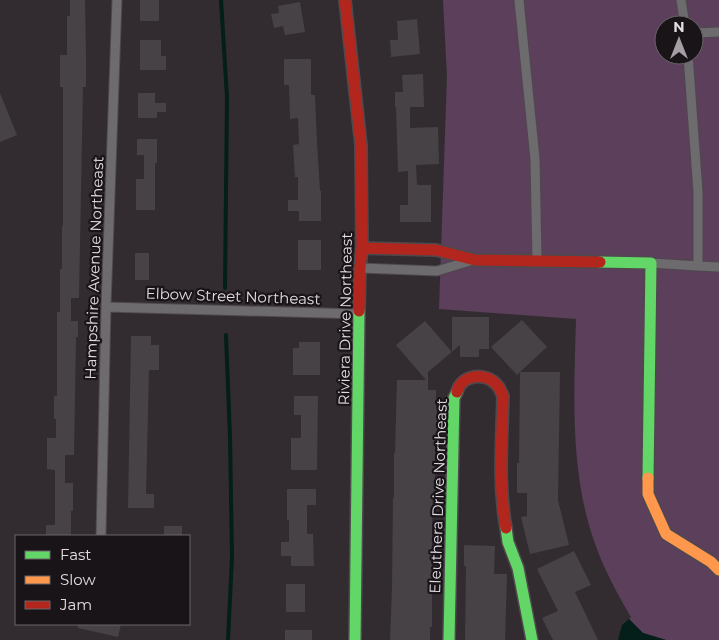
<svg xmlns="http://www.w3.org/2000/svg" width="719" height="640" viewBox="0 0 719 640" font-family="Montserrat,sans-serif">
  <style>
    .green { fill: #5c3f5b; fill-rule: evenodd }
    .water { fill: #041e1a }
    .lines { fill: none; stroke-linecap: round; stroke-linejoin: round }
    .stream { stroke: #041e1a; stroke-width: 4 }
    .building { fill: #464246 }
    .street-casing { stroke: #4e494d; stroke-width: 11 }
    .fast-casing { stroke: #4e494d; stroke-width: 14 }
    .slow-casing { stroke: #4e494d; stroke-width: 14 }
    .jam-casing { stroke: #4e494d; stroke-width: 14 }
    .street { stroke: #6e6b6e; stroke-width: 9 }
    .fast { stroke: #63d668; stroke-width: 11 }
    .slow { stroke: #ff974d; stroke-width: 11 }
    .jam { stroke: #b3261e; stroke-width: 11 }
    .labels { text-anchor: middle; dominant-baseline: central; stroke-width: 4.5; stroke-linejoin: round; paint-order: stroke }
    .street-label { font-size: 15px; fill: #e3dde3; stroke: #191418 }
  </style>
  <rect width="100%" height="100%" fill="#322c31"/>
  <path class="green" d="M443,0H719V640H666L643,633L629,619L631,617C618,595 606,573 597,549C569,476 574,396 576,319L439,309L447,76ZM664,25H694V55H664Z"/>
  <path class="water" d="M629,619L643,633L666,640H676H618L622,625Z"/>
  <g class="lines">
    <path class="stream" d="M221,0L227,97L225,288
      M226,335L230,437L232,557L228,640"/>
  </g>
  <path class="building" d="M70,0H85L86,55V87H83L79,298H71V321H78V337H76L74,455H65V483H73V511H71V536H46V525H55V470L47,469V438H56V419H54V396H57V312H60V269H62V226H63V87H60V55H67V16H70Z
    M140,0H159V21H140Z
    M300,2L305,32L285,35L283,26L274,28L271,14L279,13L278,6Z
    M417,19L420,54L391,57L390,40H398L397,21Z
    M140,40H161V56H166V70H140Z
    M284,59H311V95H315L317,143L320,191H321V221H299V211H288V200H298V177H295L293,145L299,144L298,118L290,119L289,85H284Z
    M423,74L424,107H410V128L438,127L439,164L416,165L417,185H431V222H400V205H408V171L398,172L396,107H395V92H403L402,75Z
    M0,93L17,135L0,142Z
    M138,93H155V103H166V112H157V118H138Z
    M137,139H157V163H155V210H136V179H144V155H137Z
    M298,240H321V270H298Z
    M135,253H149V280H135Z
    M452,317H489V349H479V357H460V345L428,372V390H436V408H437V446H435V491H433L432,527V627H430V640H390L392,588L393,498H394V453H395L397,380H426L396,345L425,321L452,352Z
    M522,320L547,347L520,372H560L558,500L569,545L530,554L521,517L527,516V493H517V463H519L520,372L517,375L491,347Z
    M131,336H151V345H159V370H149L146,494H154V508H128Z
    M299,342H320V375H293V348H299Z
    M294,396H318L317,470H291V438H301V415H294Z
    M287,489H316V505H307V534H313L314,566H291V556H281V542H289V520H287Z
    M164,526H182V536H164Z
    M464,545L495,546L494,574H507L505,640H465L466,566H464Z
    M574,551L591,585L575,592L598,640H553L542,618L558,611L537,569Z
    M286,584H305V612H286Z
    M78,624H121L118,637L78,628Z
    M285,630H312V640H285Z"/>
  <g class="lines">
    <defs>
      <path id="street" d="M519,0L535,159L537,260
        M681,0L685,25
        M694,33L719,32
        M651,263L698,266V192L688,55
        M698,266L719,267
        M360,268L437,271L473,260
        M106,307L359,314
        M101,536L106,307L117,0"/>
      <path id="fast" d="M600,262L651,263L648,478
        M506,528L508,542L518,568L532,640
        M355,640L359,311
        M449,640L454,398L457,392"/>
      <path id="slow" d="M648,478V494L666,534L711,562L719,570"/>
      <path id="jam" d="M345,0L361,145L362,248L360,268L359,311
        M362,248L436,250L475,260L600,262
        M457,392C461,375 485,371 497,385C500,388 501,392 503,396C502,440 498,484 506,528"/>
    </defs>
    <use href="#street" class="street-casing"/>
    <use href="#fast" class="fast-casing"/>
    <use href="#slow" class="slow-casing"/>
    <use href="#jam" class="jam-casing"/>
    <use href="#street" class="street"/>
    <use href="#fast" class="fast"/>
    <use href="#slow" class="slow"/>
    <use href="#jam" class="jam"/>
  </g>
  <g class="labels">
    <g class="street-label">
      <text transform="translate(94 268) rotate(-88)">Hampshire Avenue Northeast</text>
      <text transform="translate(233 296) rotate(2)">Elbow Street Northeast</text>
      <text transform="translate(345 319) rotate(-89)">Riviera Drive Northeast</text>
      <text transform="translate(438 496) rotate(-88)">Eleuthera Drive Northeast</text>
    </g>
  </g>
  <rect x="15" y="535" width="175" height="90" fill="#191418" stroke="#6a6469"/>
  <rect x="25" y="551" width="25" height="8" fill="#63d668" stroke="#6a6469"/>
  <text x="60" y="560" font-size="15" fill="#e3dde3">Fast</text>
  <rect x="25" y="576" width="25" height="8" fill="#ff974d" stroke="#6a6469"/>
  <text x="60" y="585" font-size="15" fill="#e3dde3">Slow</text>
  <rect x="25" y="601" width="25" height="8" fill="#b3261e" stroke="#6a6469"/>
  <text x="60" y="610" font-size="15" fill="#e3dde3">Jam</text>
  <g transform="translate(679 40)"><circle r="24" fill="#191418" stroke="#6a6469"/>
  <path d="M0-4L9 19L0 12L-9 19Z" fill="#a59fa5"/>
  <text y="-8" font-size="14" font-weight="bold" text-anchor="middle" fill="#e3dde3">N</text>
  </g>
</svg>
